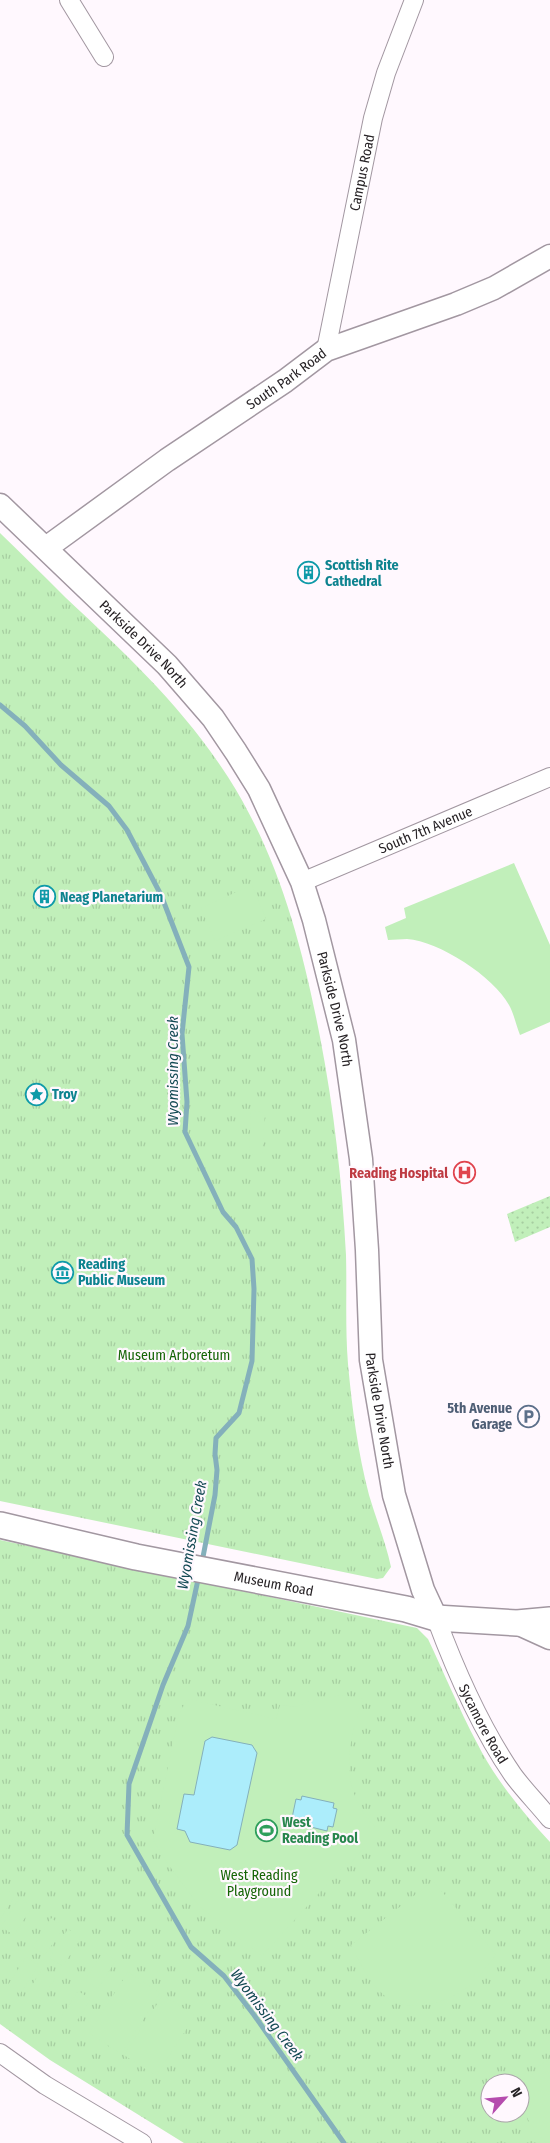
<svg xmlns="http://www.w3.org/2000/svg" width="550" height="2143" viewBox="0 0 550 2143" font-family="'Fira Sans Condensed',sans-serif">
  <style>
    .grass { fill: url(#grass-dots) }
    .park { fill: url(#park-tufts); fill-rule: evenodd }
    .garden { fill: #c1efba }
    .water { fill: #acedfb; stroke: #84b0bb }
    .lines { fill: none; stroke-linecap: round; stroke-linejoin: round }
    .stream { stroke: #84b0bb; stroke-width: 5 }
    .minor-casing { stroke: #a297a1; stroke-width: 20 }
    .tertiary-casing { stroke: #a297a1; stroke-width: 25 }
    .secondary-casing { stroke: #a297a1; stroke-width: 28 }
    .minor { stroke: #fff; stroke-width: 18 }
    .tertiary { stroke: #fff; stroke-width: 22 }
    .secondary { stroke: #fff; stroke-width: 25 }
    .labels { text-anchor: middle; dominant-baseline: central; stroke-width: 4.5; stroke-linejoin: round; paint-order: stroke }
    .street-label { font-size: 14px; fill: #272326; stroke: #fff8fe }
    .culture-label { font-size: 14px; font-weight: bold; fill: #0d838f; stroke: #fff8fe; text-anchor: start }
    .health-label { font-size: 14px; font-weight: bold; fill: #be3a42; stroke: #fff8fe; text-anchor: end }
    .park-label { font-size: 14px; fill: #156506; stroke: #fff8fe }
    .service-label { font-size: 14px; font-weight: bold; fill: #4e5e75; stroke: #fff8fe; text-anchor: end }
    .leisure-label { font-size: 14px; font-weight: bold; fill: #27864d; stroke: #fff8fe; text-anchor: start }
    .water-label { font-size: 15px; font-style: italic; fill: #134953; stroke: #fff8fe }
  </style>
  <defs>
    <pattern id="grass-dots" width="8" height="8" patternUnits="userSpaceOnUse" patternTransform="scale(1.25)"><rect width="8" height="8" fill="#c1efba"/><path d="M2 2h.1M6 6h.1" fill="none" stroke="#a6cda0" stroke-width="1.8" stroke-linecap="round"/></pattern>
    <pattern id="park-tufts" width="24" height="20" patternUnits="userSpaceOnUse" patternTransform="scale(1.25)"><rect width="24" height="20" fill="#c1efba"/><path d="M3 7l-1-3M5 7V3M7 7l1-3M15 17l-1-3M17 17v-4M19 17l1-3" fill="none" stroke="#a6cda0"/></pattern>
  </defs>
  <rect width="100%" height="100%" fill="#fff8fe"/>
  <path class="grass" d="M550,1196V1227L515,1242L507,1214Z"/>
  <path class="park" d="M0,533C22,554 44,576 66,598C127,655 182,706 228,777C279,857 302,945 320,1037C334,1109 342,1181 346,1255C347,1291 345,1328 348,1364C352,1408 358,1453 369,1495C376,1519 386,1543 391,1567L383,1578L377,1579L0,1501Z
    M0,1540L417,1628L428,1639C444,1673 459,1709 477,1743C495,1779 523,1813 550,1842V2143H184L50,2060L0,2024ZM490,2083H520V2113H490Z"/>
  <path class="garden" d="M514,863L550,945V1022L520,1035C516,1025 514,1014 509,1005C494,977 439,941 407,939C401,939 394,940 388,940L385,927L406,918L404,908Z
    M252,885L266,919L215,941L201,908Z
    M251,1110L265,1113L262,1155L249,1154Z
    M341,1695L363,1699C345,1751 338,1793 382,1834L370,1847L365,1842L362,1846L364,1848L350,1864L347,1862L262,1956L199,1906L168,1864L153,1840L179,1713L188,1699L276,1719L280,1705L297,1707L309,1701Z
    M433,1881L496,1955C487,1964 479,1980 468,1987C446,2003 409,2015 385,1996C369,1983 360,1963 351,1945Z
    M2,1887L15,1896L0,1919V1890Z
    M19,1898L32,1907L14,1935L1,1927Z
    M51,1918L64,1927L45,1955L33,1947Z
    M68,1929L81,1938L63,1966L49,1958Z
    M103,1952L116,1960L98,1989L85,1980Z
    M26,1957L39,1965L20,1994L8,1985Z
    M43,1968L56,1977L38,2005L25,1996Z
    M128,1972L160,1993L121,2054L89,2033Z
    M78,1991L91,1999L72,2028L60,2019Z
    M163,1995L195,2016L156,2076L124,2055Z
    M550,2059V2143H546C539,2134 527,2123 525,2111C520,2090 532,2068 550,2059Z"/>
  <path class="water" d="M212,1737L252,1745L257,1753L237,1845L230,1850L190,1842L185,1831L177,1829L184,1794L194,1795L205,1741Z
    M302,1796L334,1803L333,1808L337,1809L333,1827L328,1826L327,1831L295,1823L296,1819L292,1818L296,1799L301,1800Z"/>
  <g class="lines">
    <path class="stream" d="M0,705L25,726L61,765L109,806L127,830L161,895L189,967L182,1034L187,1102L185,1132L223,1212L236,1227L252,1259L254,1289L252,1361L239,1413L216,1438L215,1454L217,1470L215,1495L202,1562
      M199,1575L188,1626L163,1685L129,1784L127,1835L191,1947L224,1976L254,2015L344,2143"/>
    <defs>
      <g id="minor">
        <path d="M69,0L104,57"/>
        <path id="s1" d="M326,350L373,118L386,73L414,0"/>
        <path id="s2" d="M302,882L550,777"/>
        <path id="s3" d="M436,1618C456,1672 480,1727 513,1775C524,1790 538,1804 550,1819"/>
        <path d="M0,2053L45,2085L142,2143"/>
      </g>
      <g id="tertiary">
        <path id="s4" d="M0,505L167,665L213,718L236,752L259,789L302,882L314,920L344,1040L361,1159L367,1250L371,1360L394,1495L423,1590L436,1618"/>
        <path id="s5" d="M46,548L167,460L285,381L326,350L456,304L494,288L550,256"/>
        <path d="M517,1623L550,1638"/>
      </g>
      <g id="secondary">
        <path id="s6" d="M0,1525L136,1557L406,1609L436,1618L517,1623L550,1620"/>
      </g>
    </defs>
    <use href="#minor" class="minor-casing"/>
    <use href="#tertiary" class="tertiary-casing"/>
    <use href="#secondary" class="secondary-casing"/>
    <use href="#minor" class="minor"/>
    <use href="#tertiary" class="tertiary"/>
    <use href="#secondary" class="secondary"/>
  </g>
  <defs>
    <symbol id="building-ring" viewBox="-11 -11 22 22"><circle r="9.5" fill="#fff8fe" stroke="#0f9aa8" stroke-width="1.5"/><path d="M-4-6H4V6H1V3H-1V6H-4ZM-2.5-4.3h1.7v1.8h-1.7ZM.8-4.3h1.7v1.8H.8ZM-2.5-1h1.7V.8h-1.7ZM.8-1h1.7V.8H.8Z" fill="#0f9aa8"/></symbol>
    <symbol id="sight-ring" viewBox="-11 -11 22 22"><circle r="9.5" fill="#fff8fe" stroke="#0f9aa8" stroke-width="1.5"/><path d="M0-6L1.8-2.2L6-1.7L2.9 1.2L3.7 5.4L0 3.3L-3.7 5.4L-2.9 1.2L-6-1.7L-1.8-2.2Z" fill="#0f9aa8"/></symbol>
    <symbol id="hospital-ring" viewBox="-11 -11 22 22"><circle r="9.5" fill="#fff8fe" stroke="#e0444e" stroke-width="1.5"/><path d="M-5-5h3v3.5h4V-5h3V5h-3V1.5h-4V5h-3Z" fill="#e0444e"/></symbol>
    <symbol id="museum-ring" viewBox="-11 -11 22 22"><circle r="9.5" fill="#fff8fe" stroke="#0f9aa8" stroke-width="1.5"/><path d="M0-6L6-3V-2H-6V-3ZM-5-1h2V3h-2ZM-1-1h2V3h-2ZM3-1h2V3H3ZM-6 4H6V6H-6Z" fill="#0f9aa8"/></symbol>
    <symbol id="parking-ring" viewBox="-11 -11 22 22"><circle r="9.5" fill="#fff8fe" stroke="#5c6f8a" stroke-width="1.5"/><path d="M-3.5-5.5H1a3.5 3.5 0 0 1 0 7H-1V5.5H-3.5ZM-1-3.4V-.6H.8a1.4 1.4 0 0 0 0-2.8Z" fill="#5c6f8a"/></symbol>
    <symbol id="stadium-ring" viewBox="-11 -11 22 22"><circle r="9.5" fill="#fff8fe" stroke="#2e9e5b" stroke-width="1.5"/><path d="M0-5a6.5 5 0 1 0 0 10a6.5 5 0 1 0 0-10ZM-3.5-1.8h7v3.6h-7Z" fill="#2e9e5b"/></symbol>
  </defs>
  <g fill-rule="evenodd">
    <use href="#building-ring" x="296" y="560" width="25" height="25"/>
    <use href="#building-ring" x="32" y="884" width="25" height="25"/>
    <use href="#sight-ring" x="24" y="1082" width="25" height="25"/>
    <use href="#hospital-ring" x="452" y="1160" width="25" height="25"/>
    <use href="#museum-ring" x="50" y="1260" width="25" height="25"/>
    <use href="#parking-ring" x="516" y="1404" width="25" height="25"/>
    <use href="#stadium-ring" x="254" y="1818" width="25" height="25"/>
  </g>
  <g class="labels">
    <g class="street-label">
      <text stroke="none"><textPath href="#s1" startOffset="181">Campus Road</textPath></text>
      <text stroke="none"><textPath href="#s5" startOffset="294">South Park Road</textPath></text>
      <text stroke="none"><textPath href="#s4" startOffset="200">Parkside Drive North</textPath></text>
      <text stroke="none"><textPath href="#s2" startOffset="134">South 7th Avenue</textPath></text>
      <text stroke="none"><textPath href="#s4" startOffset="620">Parkside Drive North</textPath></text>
      <text stroke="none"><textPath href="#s4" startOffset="1025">Parkside Drive North</textPath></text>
      <text stroke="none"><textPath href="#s6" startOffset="280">Museum Road</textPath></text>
      <text stroke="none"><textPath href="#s3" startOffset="116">Sycamore Road</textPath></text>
    </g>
    <g class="culture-label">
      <text x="325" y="565">Scottish Rite<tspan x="325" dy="16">Cathedral</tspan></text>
      <text x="60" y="897">Neag Planetarium</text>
      <text x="52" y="1094">Troy</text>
      <text x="78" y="1264">Reading<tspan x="78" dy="16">Public Museum</tspan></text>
    </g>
    <g class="health-label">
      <text x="448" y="1173">Reading Hospital</text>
    </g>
    <g class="park-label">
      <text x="174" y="1355">Museum Arboretum</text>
      <text x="259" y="1875">West Reading<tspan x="259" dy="16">Playground</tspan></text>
    </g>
    <g class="service-label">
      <text x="512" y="1408">5th Avenue<tspan x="512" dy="16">Garage</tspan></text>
    </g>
    <g class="leisure-label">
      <text x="282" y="1822">West<tspan x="282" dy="16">Reading Pool</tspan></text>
    </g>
    <g class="water-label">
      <text transform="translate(173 1071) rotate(-90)">Wyomissing Creek</text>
      <text transform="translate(192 1535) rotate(-80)">Wyomissing Creek</text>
      <text transform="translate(267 2015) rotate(53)">Wyomissing Creek</text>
    </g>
  </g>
  <g transform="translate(505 2098) rotate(63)"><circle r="24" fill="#fff8fe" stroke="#a9a3a8"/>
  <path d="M0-4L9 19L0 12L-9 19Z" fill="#b54cae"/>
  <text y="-8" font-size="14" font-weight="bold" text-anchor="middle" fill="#272326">N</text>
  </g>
</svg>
